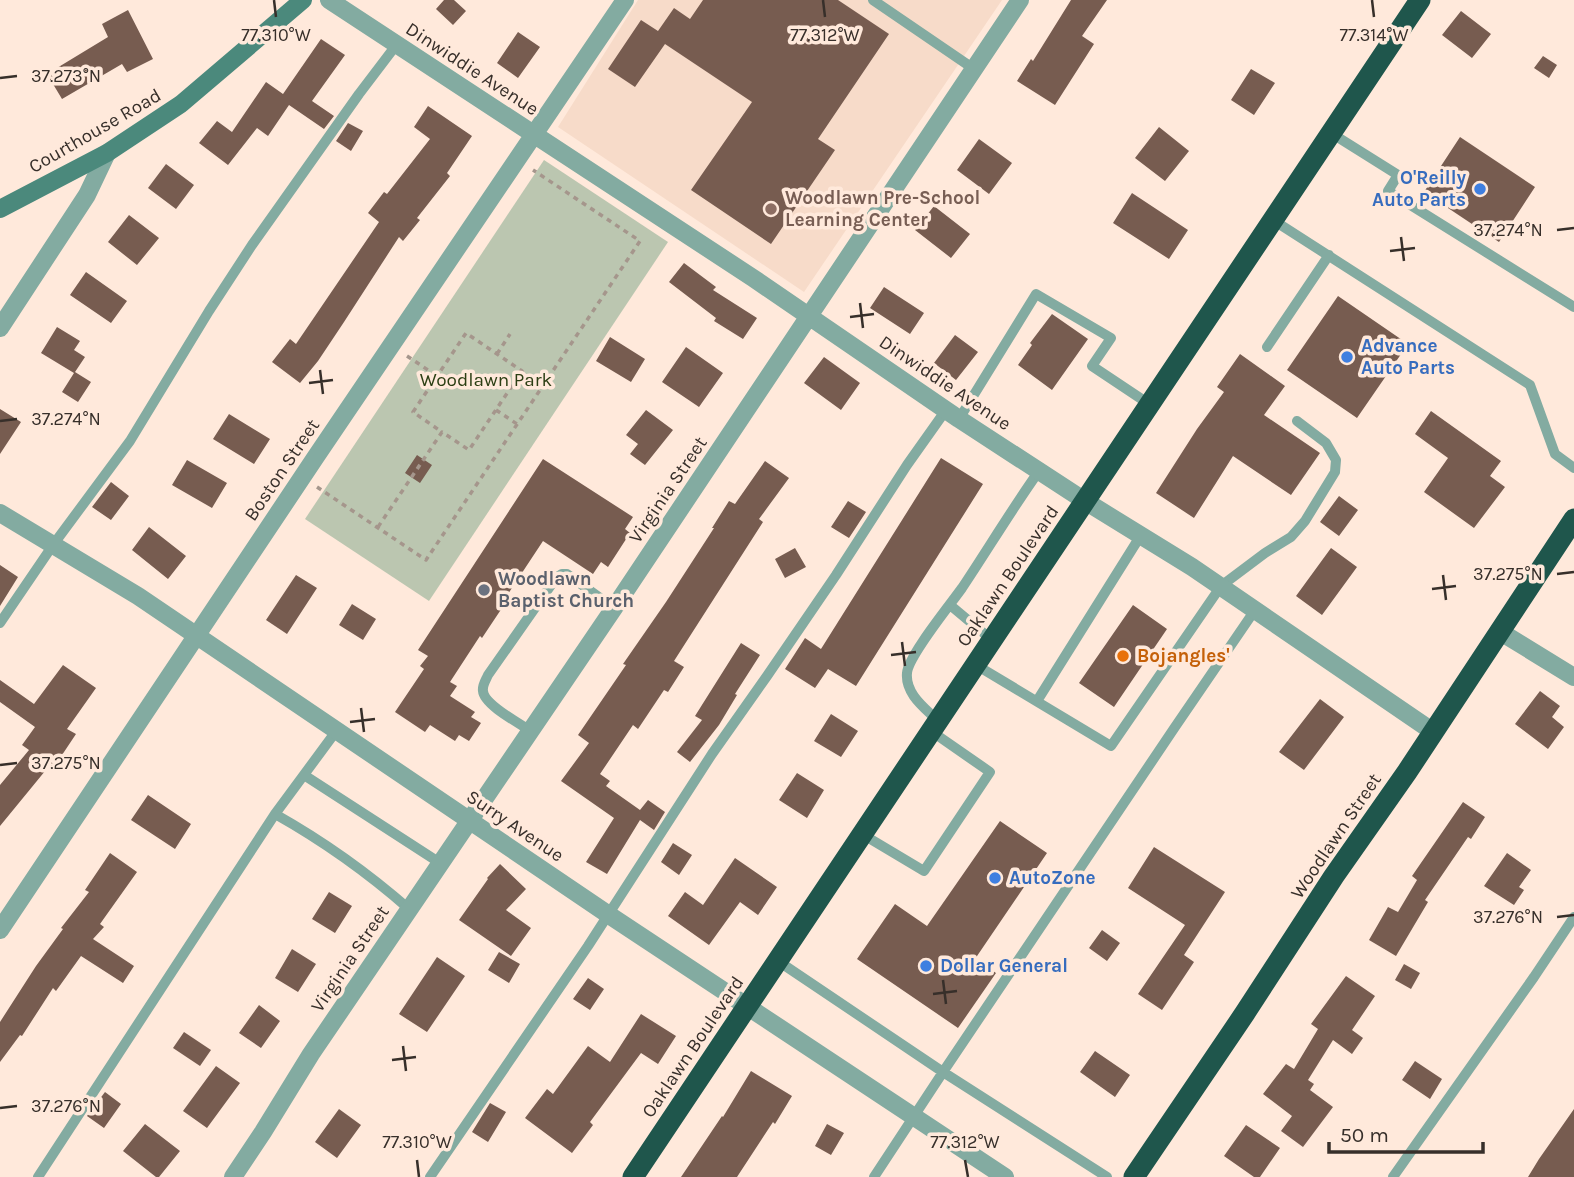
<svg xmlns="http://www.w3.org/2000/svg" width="1574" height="1177" viewBox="0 0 1574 1177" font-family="Karla,sans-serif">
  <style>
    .built { fill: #f7dbc9 }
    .green { fill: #bbc6b0 }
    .building { fill: #775c50 }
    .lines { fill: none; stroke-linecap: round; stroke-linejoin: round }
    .path { stroke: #a5968c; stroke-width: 3.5; stroke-dasharray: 5 5; stroke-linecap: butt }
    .lane { stroke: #83aba1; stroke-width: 10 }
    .street { stroke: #83aba1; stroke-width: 18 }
    .secondary { stroke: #4b897c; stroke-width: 18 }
    .highway { stroke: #1f564c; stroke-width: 21 }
    .ticks { fill: none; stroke: #372f2a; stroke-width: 2.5 }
    .shop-dot { fill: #3f7fe0; stroke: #ffe9db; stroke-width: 2.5 }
    .education-dot { fill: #8d6e63; stroke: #ffe9db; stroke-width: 2.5 }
    .worship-dot { fill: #6b7280; stroke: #ffe9db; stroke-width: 2.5 }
    .food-dot { fill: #e8710a; stroke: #ffe9db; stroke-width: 2.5 }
    .labels { text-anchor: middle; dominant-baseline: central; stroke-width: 7; stroke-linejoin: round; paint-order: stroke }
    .street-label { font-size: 19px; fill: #372f2a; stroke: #ffe9db }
    .shop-label { font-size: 19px; font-weight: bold; fill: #366cbe; stroke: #ffe9db; text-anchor: start }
    .education-label { font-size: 19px; font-weight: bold; fill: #785e54; stroke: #ffe9db; text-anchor: start }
    .park-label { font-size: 19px; fill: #2b3e13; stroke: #ffe9db }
    .worship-label { font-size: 19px; font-weight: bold; fill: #5b616d; stroke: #ffe9db; text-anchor: start }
    .food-label { font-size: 19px; font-weight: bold; fill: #c56008; stroke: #ffe9db; text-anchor: start }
    .ticks-label { font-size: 18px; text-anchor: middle; fill: #372f2a; stroke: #ffe9db; stroke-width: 7; stroke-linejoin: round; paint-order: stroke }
  </style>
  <rect width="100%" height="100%" fill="#ffe9db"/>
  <path class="built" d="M638,0H1002L804,292L558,127Z"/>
  <path class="green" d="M544,160L668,242L429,601L305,519Z"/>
  <path class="building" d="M444,0H454L466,11L453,25L436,9Z
    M703,0H838L889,34L818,139L835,150L771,244L691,190L752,102L665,44L635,87L608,69L641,20L658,31L674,8L690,19Z
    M1071,0H1107L1082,36L1094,44L1055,105L1017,81L1031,59L1033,61Z
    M128,10L153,59L127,72L122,64L62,99L47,74L108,37L102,24Z
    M1461,11L1491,34L1472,58L1442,35Z
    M518,32L540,47L518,78L497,63Z
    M321,39L345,55L312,101L334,116L324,129L289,105L268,136L257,128L228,165L199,143L217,121L232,132L266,82L283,94Z
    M1543,56L1557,65L1549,78L1534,68Z
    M1251,69L1275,83L1254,115L1231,100Z
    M428,106L472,136L447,173L450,176L417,218L420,220L403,241L399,237L344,322L318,361L300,383L272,362L290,339L296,344L379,222L368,213L384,192L387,194L430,139L414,127Z
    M348,123L363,131L351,151L336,141Z
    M1159,127L1189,151L1165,181L1135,158Z
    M1460,137L1535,187L1499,242L1424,192Z
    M979,139L1012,163L989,194L957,170Z
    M166,164L194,185L176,209L148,188Z
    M1132,193L1188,230L1169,259L1113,223Z
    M934,206L970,234L951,258L915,230Z
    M129,215L159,238L137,265L108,242Z
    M684,263L716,287L713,290L757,318L743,339L714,321L716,318L669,282Z
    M86,272L127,301L111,323L70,295Z
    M884,287L924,313L910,334L870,308Z
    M1338,296L1408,344L1357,418L1287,370Z
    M1052,314L1088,339L1052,390L1018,365L1032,345L1030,343Z
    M57,327L80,341L74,350L85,357L75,372L91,382L78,402L62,392L74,373L41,353Z
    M955,335L978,352L956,380L934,363Z
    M610,337L645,359L631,382L596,361Z
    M686,347L723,373L699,407L662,382Z
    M1240,354L1285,386L1264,415L1320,453L1291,495L1233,456L1194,518L1156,493L1197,429L1224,392L1217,387Z
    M824,357L860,383L841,410L804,383Z
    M0,409L21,422L0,454Z
    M646,410L673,430L645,465L630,454L638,444L626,435Z
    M1431,411L1501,461L1490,476L1505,487L1474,528L1424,492L1448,458L1415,434Z
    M229,414L270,439L254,464L213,439Z
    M417,455L432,465L420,483L405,473Z
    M941,458L983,484L856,686L828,669L815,688L785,669L805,638L821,649Z
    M543,459L633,517L625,529L630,533L608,567L601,562L593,574L543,541L500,606L502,608L482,638L480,636L450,682L457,686L450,696L475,712L471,717L481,723L469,741L459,735L455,741L430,725L425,732L395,712L424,669L420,666L428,656L418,650Z
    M187,460L227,483L212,508L172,485Z
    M765,461L789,478L759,519L763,522L674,661L684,667L668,692L664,690L638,729L633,725L600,774L610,781L606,786L640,810L648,800L665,812L654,830L640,820L607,874L586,862L614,818L561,781L589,743L578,735L626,665L623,664L666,602L714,528H712L729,501L735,504Z
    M111,482L129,496L111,520L92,507Z
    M1339,496L1358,510L1339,536L1320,522Z
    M848,501L866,512L849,538L831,527Z
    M149,527L186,556L168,579L132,550Z
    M795,548L806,567L785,578L775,559Z
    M1331,548L1357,567L1322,615L1296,596Z
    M0,565L18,577L0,606Z
    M296,575L317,588L287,634L266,620Z
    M352,604L376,619L363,640L339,625Z
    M1133,605L1167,629L1114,707L1079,683Z
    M741,643L760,655L735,694L737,695L719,725L690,762L677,752L702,720L695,716Z
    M63,665L96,688L67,729L76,734L54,767L50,765L0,826V785L29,750L22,745L35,727L0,702V680L34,704Z
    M1540,691L1560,706L1552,717L1564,727L1548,749L1515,724Z
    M1320,699L1344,717L1304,770L1279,752Z
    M831,714L858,731L841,757L814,741Z
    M797,773L824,790L807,818L779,800Z
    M148,795L191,824L175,849L131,820Z
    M1463,802L1485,817L1471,839L1468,837L1425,900L1428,902L1396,956L1369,940L1388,907L1398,912L1417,880L1412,876Z
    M1000,821L1047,853L975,959L996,973L958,1028L857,959L895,904L927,926Z
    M673,843L692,855L679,875L661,862Z
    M1154,847L1225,892L1184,955L1194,962L1162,1010L1138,994L1185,925L1128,888Z
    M110,853L137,872L100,924L104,927L93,939L134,966L123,983L81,956L56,991L53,988L22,1036L20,1035L0,1062V1022L36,966L63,929L61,928L89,892L85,890Z
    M1507,853L1531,870L1519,887L1524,890L1514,905L1484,886Z
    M735,858L777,887L758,915L740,902L709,945L668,916L685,892L703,905Z
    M500,864L526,889L506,910L531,928L511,956L459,920L488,879L487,878Z
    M329,892L352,906L335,933L312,919Z
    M1102,930L1120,943L1107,961L1089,948Z
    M292,949L316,964L298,992L275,978Z
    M499,952L520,964L509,983L488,970Z
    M437,957L465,976L427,1032L399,1014Z
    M1404,964L1420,973L1411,989L1395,980Z
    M1346,976L1375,996L1352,1030L1363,1038L1352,1054L1333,1040L1308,1080L1314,1084L1310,1090L1333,1107L1303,1147L1281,1131L1292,1116L1263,1094L1286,1064L1294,1069L1318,1029L1311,1024Z
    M588,978L604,989L590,1010L573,999Z
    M259,1005L280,1021L261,1048L239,1033Z
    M641,1014L676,1036L658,1064L641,1053L590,1122L593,1125L572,1153L525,1118L547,1089L553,1094L588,1046L610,1062Z
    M184,1032L211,1050L200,1066L173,1048Z
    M1095,1051L1130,1075L1115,1097L1080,1072Z
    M1415,1061L1442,1079L1430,1099L1402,1080Z
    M216,1066L240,1083L207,1128L183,1111Z
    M751,1071L792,1096L775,1124L773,1122L737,1177H681L722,1116L723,1117Z
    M105,1092L121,1104L104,1128L87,1116Z
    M490,1103L506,1112L488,1142L472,1132Z
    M339,1109L361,1125L337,1158L315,1142Z
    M1574,1109V1177H1528L1539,1159Z
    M145,1124L180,1151L159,1177H156L123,1151Z
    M827,1124L844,1133L831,1155L815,1146Z
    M1246,1125L1280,1148L1260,1177H1254L1224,1156Z"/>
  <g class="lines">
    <path class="path" d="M497,354L510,334
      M407,356L437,376
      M496,410L517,424
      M317,487L426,560L640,241L533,170
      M378,527L442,432L469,450L522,371L466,333L413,412L442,432"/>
    <path class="lane" d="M873,0L974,69
      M1331,133L1398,175L1388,191L1574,307
      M1273,220L1530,385L1555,454L1574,468
      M1267,347L1329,255
      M959,419L1036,294L1111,338L1092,366L1149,404
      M950,605L993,641
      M0,623L53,545L130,441L209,311L252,245L359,94L397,44
      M976,665L1111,746L1221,586L1265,553L1291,537L1305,521L1335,472L1336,460L1326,443L1297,421
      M1037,701L1141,535
      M938,721C925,708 905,694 907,673C908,656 950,605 962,588C988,549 1012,509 1039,471
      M531,731C519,723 484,705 483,691C482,685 486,680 488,675L556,578L562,574H567L614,608
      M304,775L440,863
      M275,814C323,841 368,873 409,909
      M862,834L924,871L990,772L931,731
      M778,961L943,1072L1107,1177
      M38,1177L275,814L337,730
      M430,1177L588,946L712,754L767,676L836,575L907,465L946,410
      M874,1177L943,1072L1175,727L1255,610
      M1393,1177L1534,977L1574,917"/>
    <path class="street" d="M329,0L753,278L959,419L1085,501L1192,567L1432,731
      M0,328L87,195L107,153
      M0,513L138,596L609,915L1005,1177
      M1499,631L1574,677
      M0,930L315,458L625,0
      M233,1177L263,1132L311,1054L614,608L1020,0"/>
    <path class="secondary" d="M0,209L107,153L181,104L303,0"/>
    <path class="highway" d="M633,1177L1420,0
      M1134,1177L1245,1013L1334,876L1407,772L1574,519"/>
  </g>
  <path class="ticks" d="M274,0L276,17M823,0L825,17M1372,0L1374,17M0,78L17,76M1557,230L1574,228M1401,237L1404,261M1390,251L1415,248M860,303L863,328M850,317L874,314M320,370L323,394M309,383L333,380M0,421L17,419M1557,574L1574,572M1443,575L1446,600M1432,589L1456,586M902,642L905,666M891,655L916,652M361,708L364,732M350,722L375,719M0,765L17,763M1557,917L1574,915M943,980L946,1004M933,994L957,991M403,1046L406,1071M392,1060L416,1057M0,1108L17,1106M417,1160L419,1177M965,1160L968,1177"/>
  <g class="shop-dot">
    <circle cx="1480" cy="189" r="7"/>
    <circle cx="1347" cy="357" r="7"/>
    <circle cx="995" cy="878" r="7"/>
    <circle cx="926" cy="966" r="7"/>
  </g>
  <circle class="education-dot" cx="771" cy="209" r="7"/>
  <circle class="worship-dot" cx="484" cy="590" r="7"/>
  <circle class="food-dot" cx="1123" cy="656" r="7"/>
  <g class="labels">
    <g class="street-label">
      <text transform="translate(472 69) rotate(33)">Dinwiddie Avenue</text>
      <text transform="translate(95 131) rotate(-30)">Courthouse Road</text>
      <text transform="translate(945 383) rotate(34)">Dinwiddie Avenue</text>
      <text transform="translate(282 470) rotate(-56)">Boston Street</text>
      <text transform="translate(668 490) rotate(-56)">Virginia Street</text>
      <text transform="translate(1008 576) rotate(-56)">Oaklawn Boulevard</text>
      <text transform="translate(515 826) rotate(34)">Surry Avenue</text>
      <text transform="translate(1336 836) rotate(-56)">Woodlawn Street</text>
      <text transform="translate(350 959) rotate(-56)">Virginia Street</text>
      <text transform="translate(693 1047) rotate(-56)">Oaklawn Boulevard</text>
    </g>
    <g class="shop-label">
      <text x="1466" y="178" text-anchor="end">O'Reilly<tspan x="1466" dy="22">Auto Parts</tspan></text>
      <text x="1361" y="346">Advance<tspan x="1361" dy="22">Auto Parts</tspan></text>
      <text x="1009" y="878">AutoZone</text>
      <text x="940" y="966">Dollar General</text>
    </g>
    <g class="education-label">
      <text x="785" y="198">Woodlawn Pre-School<tspan x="785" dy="22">Learning Center</tspan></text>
    </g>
    <g class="park-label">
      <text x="486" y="380">Woodlawn Park</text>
    </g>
    <g class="worship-label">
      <text x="498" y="579">Woodlawn<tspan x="498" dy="22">Baptist Church</tspan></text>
    </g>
    <g class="food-label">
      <text x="1137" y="656">Bojangles'</text>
    </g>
  </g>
  <g class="ticks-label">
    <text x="276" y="41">77.310°W</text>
    <text x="825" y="41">77.312°W</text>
    <text x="1374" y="41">77.314°W</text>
    <text x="66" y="82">37.273°N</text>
    <text x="1508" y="236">37.274°N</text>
    <text x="66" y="425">37.274°N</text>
    <text x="1508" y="580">37.275°N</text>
    <text x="66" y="769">37.275°N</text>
    <text x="1508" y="923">37.276°N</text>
    <text x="66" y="1112">37.276°N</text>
    <text x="417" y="1148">77.310°W</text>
    <text x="965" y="1148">77.312°W</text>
  </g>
  <path d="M1329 1142v10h154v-10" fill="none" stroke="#372f2a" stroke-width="3.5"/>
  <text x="1340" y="1142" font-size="21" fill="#372f2a" stroke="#ffe9db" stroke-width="5" paint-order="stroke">50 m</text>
</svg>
